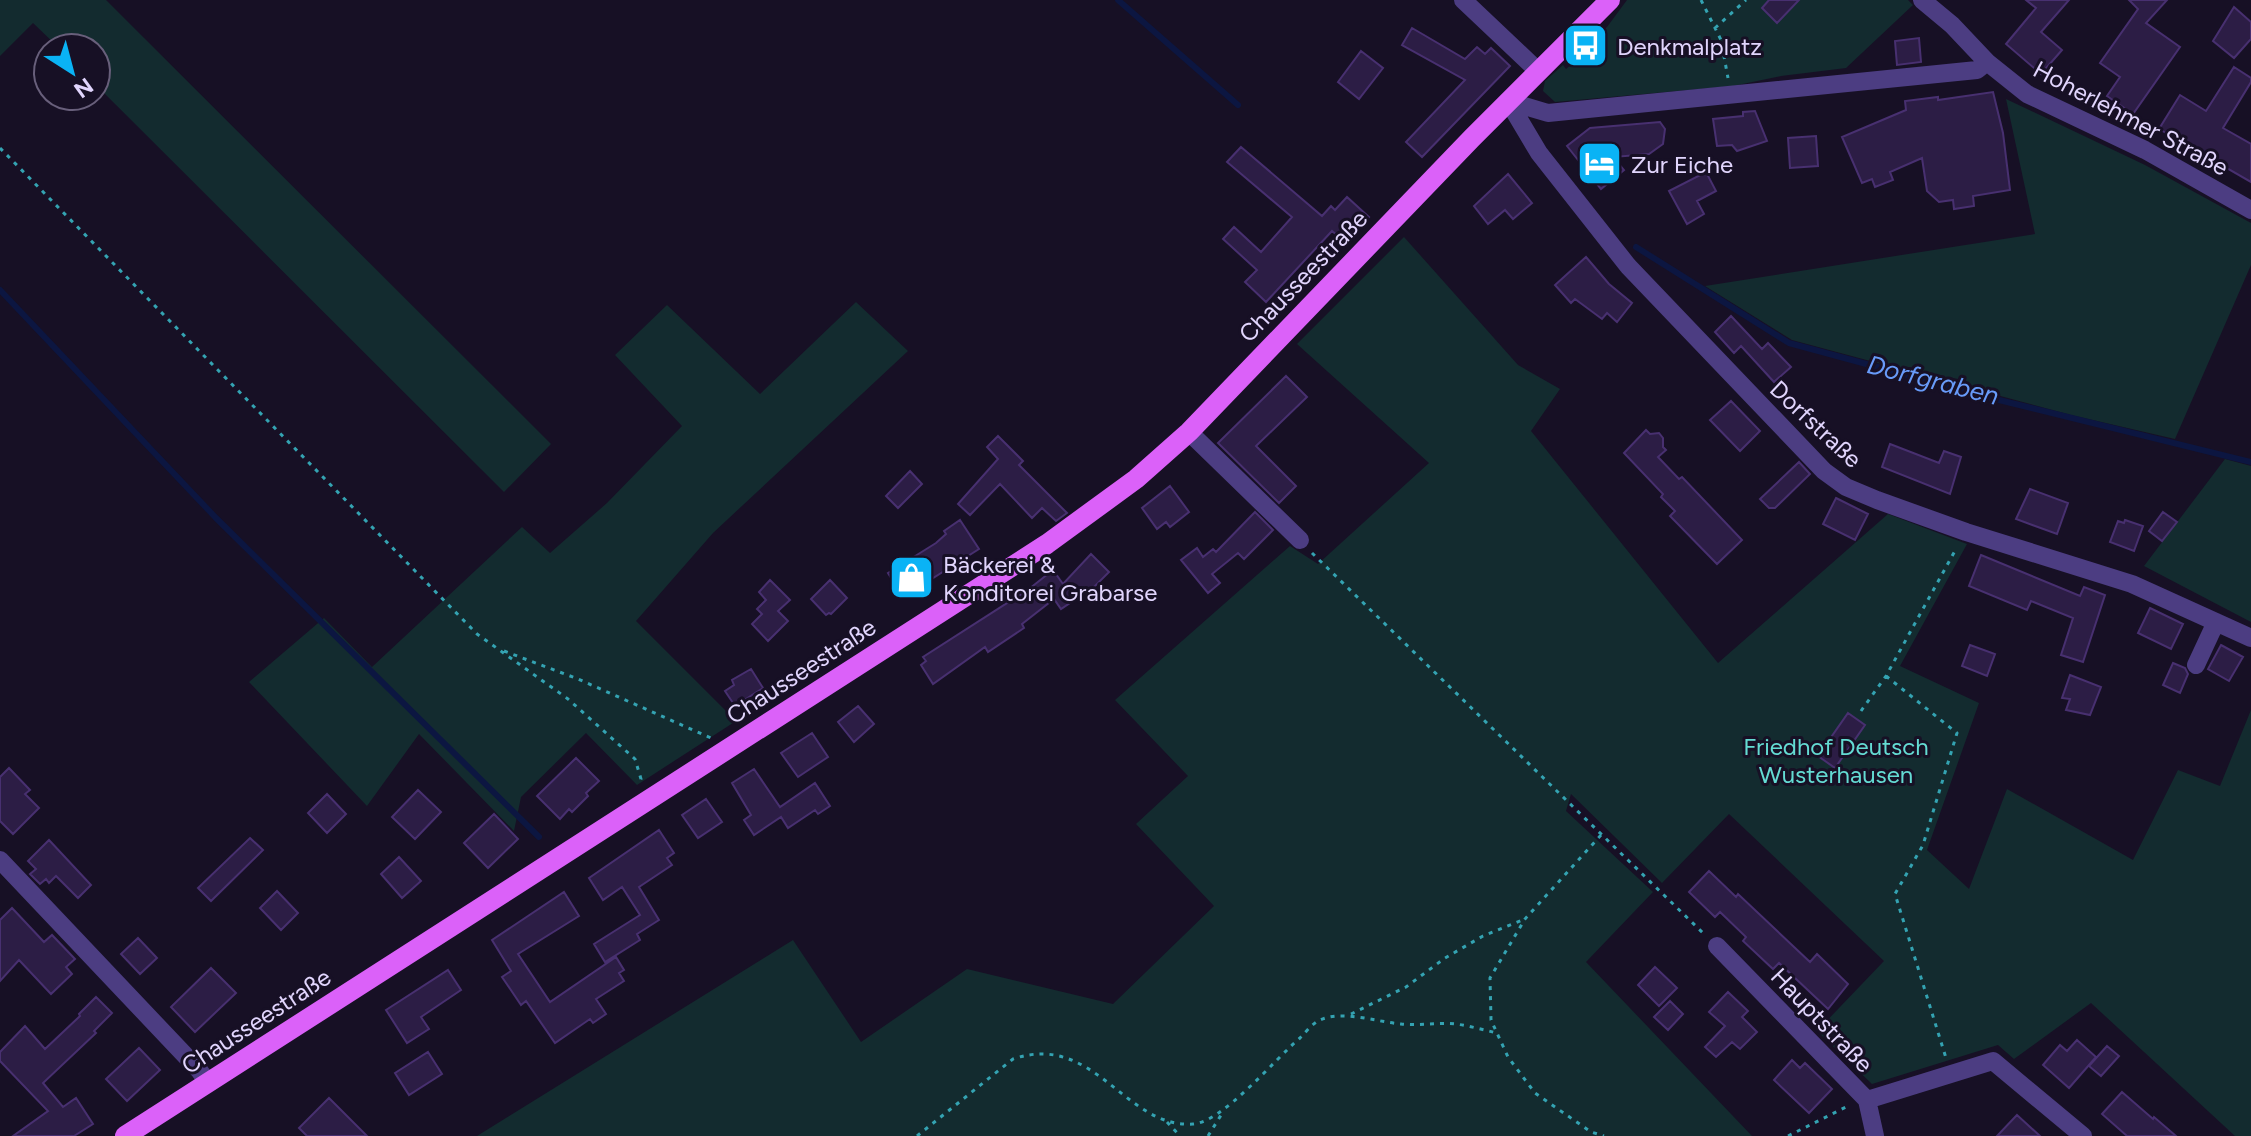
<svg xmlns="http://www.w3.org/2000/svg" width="2251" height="1136" viewBox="0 0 2251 1136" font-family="Figtree,sans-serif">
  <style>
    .green { fill: #132b2f }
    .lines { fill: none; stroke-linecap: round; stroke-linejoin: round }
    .stream { stroke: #0c1641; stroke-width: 6 }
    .building { fill: #2c1d45; stroke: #483070; stroke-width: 2 }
    .path { stroke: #34a3b2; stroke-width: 3; stroke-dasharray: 4 6; stroke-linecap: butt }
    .minor { stroke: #4c3d82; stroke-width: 18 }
    .major { stroke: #db61f9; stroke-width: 20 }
    .labels { text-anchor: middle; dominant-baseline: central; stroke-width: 6; stroke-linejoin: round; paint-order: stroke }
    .poi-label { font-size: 24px; fill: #e1d5fd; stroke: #171025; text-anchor: start }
    .street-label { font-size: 24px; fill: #e1d5fd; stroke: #171025 }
    .park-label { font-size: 24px; fill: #64dbd3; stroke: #171025 }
    .water-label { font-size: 26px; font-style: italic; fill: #689bf9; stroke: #171025 }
  </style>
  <rect width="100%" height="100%" fill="#171025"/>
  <path class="green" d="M0,0H106L551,444L504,492L96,85V48H59L33,23L0,56Z
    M1627,0H1908L1913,5L1846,68L1781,76L1733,86L1555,102L1543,91L1545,81L1563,65L1566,69L1592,47L1589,42L1607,27Z
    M2006,99L2145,165L2251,223V265L2175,439L2071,415L1792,340L1705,286L2035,234Z
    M1404,237L1518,365L1560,389L1531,431L1718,663L1888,514L1967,544L1900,666L1979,703L1927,850L1969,889L2007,789L2133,860L2178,770L2220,786L2251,710V1136H2235L2091,1003L2014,1059L1998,1045L1872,1084L1817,1031L1884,961L1729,814L1662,883L1571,794L1566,811L1653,892L1586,962L1752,1136H477L793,940L861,1042L967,969L1113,1004L1214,906L1136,824L1188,776L1115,700L1290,546L1318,564L1429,463L1297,344Z
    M856,302L908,351L713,533L636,621L736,721L637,785L586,733L521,797L514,831L419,734L367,806L249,682L324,618L372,667L522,527L550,553L607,503L682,426L615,355L667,305L760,394Z
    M2225,459L2251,466V622L2144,566Z"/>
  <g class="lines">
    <path class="stream" d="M1118,0L1238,105
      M1636,247L1789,343L1999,400L2251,462
      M0,290L216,518L539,837"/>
  </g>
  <path class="building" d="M1769,0H1799L1777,23L1762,8Z
    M2026,0H2069L2041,32L2062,50L2041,74L2006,44L2036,8Z
    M2129,0H2167L2146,23L2180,47L2133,114L2107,96L2120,77L2100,63L2138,9Z
    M2234,7L2251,22V39L2234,58L2213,41Z
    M1412,28L1465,59L1477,47L1485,54L1491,48L1510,66L1422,157L1406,142L1465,80L1402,45Z
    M1919,38L1921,62L1897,65L1895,41Z
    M1361,51L1383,68L1359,99L1338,82Z
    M2234,67L2251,78V82L2223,128L2251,144V182L2159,129L2180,95L2206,111Z
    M1993,92L2003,133L2010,190L1973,196L1974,206L1954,209L1953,200L1939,202L1927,191L1922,158L1890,172L1893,180L1875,187L1872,179L1862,183L1842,137L1906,110L1905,101L1938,97V100Z
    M1755,111L1767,141L1737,151L1732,145L1717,146L1713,119L1743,116V112Z
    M1660,122L1665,129L1663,144L1649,154L1613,157L1624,170L1601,189L1567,146L1590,128Z
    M1816,136L1818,166L1790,168L1788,138Z
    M1241,147L1322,216L1331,206L1335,210L1347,197L1369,217L1345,242L1332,231L1266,302L1245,282L1257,270L1223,239L1234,227L1261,252L1292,217L1227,162Z
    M1706,172L1716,191L1697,201L1704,214L1687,224L1669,191Z
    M1508,174L1532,203L1513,219L1505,210L1488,224L1474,206Z
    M1586,257L1609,284L1632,303L1617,322L1607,313L1602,319L1575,299L1571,303L1555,285Z
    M1731,316L1762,349L1768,343L1791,367L1774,382L1741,346L1734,353L1715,332Z
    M1286,376L1307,397L1256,446L1296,486L1279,503L1218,443Z
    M1731,401L1760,431L1740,451L1710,420Z
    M1646,430L1650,434L1659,433L1663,438V447L1666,450L1658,457L1679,479L1682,477L1742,540L1717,564L1670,516L1675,511L1661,497L1663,494L1624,453Z
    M998,436L1023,461L1019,465L1067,513L1056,521L1042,508L1032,518L1000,484L970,515L958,504L998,459L987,447Z
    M1890,444L1939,463L1944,451L1961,457L1950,494L1882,467Z
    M1799,462L1810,474L1775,508H1769L1760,499Z
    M910,471L922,484L898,508L886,496Z
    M1170,486L1189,512L1170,527L1166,522L1157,529L1142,508Z
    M2030,489L2068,503L2057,534L2016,519Z
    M1836,498L1868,514L1855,540L1823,524Z
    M1255,512L1273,530L1244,559L1238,553L1212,574L1220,583L1208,593L1181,560L1197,548L1203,557L1213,549L1216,552Z
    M2163,512L2177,522L2162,541L2149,531Z
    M960,520L979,549L903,597L888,573L936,543L946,534L944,531Z
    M2125,520L2143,526L2134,551L2110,542L2118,521L2124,523Z
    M1091,554L1109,572L1095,586L1061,609L1054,599L1022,624L1024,628L988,652L985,647L933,684L921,665L926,661L923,657L1029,589L1053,570L1063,584Z
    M1981,555L2080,596L2084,587L2105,595L2083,662L2061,655L2073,618L2031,601L2027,610L1969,586Z
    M770,580L790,600L778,611L788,621L768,641L752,624L762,614L757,609L766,600L759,592Z
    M830,580L847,598L831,614L829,613L826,615L811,599Z
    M2150,608L2183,624L2171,649L2138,633Z
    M1970,645L1995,654L1987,676L1962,666Z
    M2221,645L2243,657L2229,681L2208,669Z
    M2173,663L2185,668L2188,674L2180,693L2163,685Z
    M751,669L763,688L735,706L725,691L734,685L732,680Z
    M2070,675L2101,687L2090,715L2066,710L2070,699L2062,698Z
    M858,706L874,724L854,742L838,722Z
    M1848,713L1865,725L1835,768L1818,756Z
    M812,733L828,757L798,777L781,753Z
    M576,758L599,781L586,793L588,796L572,812L569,809L560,819L537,796Z
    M9,768L30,790L25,794L39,808L13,834L0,821V777Z
    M754,769L780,807L815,783L830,806L818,814L815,810L788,828L781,817L754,835L744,820L751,815L732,783Z
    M418,790L441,812L415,839L392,817Z
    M327,794L346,814L327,833L308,813Z
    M706,799L722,822L698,838L682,815Z
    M494,814L518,839L488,868L464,843Z
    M659,830L674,853L667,858L672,865L639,887L659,920L637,934L640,940L605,962L594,944L640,915L622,887L603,900L589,878Z
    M250,838L263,850L211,901L198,888Z
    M49,840L91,885L78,898L56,876L49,883L46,879L40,884L30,874L36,869L28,861Z
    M399,857L421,881L402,898L381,874Z
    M1709,871L1736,897L1738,894L1810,962L1817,954L1848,984L1828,1009L1779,963L1773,969L1743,941L1746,937L1720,912L1715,917L1689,892Z
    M277,891L298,913L281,930L260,908Z
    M564,892L579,916L518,954L550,1002L616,957L624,970L619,973L624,981L596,999L606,1014L593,1023L590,1019L555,1043L526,1001L521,1005L502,977L511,971L492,940Z
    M12,908L44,942L52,935L75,959L66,967L72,974L51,994L19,960L0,981V920Z
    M138,938L157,958L140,974L121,954Z
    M1655,967L1677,988L1659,1006L1638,985Z
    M211,968L236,993L195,1032L171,1007Z
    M448,970L461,990L421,1017L429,1029L407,1043L386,1010Z
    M1728,992L1748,1011L1742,1017L1757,1032L1740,1049L1732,1042L1716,1057L1705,1047L1725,1026L1709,1012Z
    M96,997L112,1013L94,1031L96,1033L43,1083L63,1107L76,1098L93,1124L74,1136H13L48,1111L0,1061V1052L25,1026L45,1049L80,1016L79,1014Z
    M1670,1001L1683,1014L1668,1030L1654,1017Z
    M2077,1040L2096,1057L2069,1088L2043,1065L2060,1045L2067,1051Z
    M2107,1046L2119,1056L2101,1076L2089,1066Z
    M139,1048L160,1070L127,1101L106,1079Z
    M428,1052L442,1074L409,1095L395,1073Z
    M1792,1060L1800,1068L1805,1063L1832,1089L1809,1113L1774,1080Z
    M2122,1092L2153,1119L2154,1117L2176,1136H2127L2102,1114Z
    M329,1098L367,1136H307L299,1128Z
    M2017,1115L2040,1136H1997Z"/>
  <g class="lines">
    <path class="path" d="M1701,0L1721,40L1728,78
      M1715,28L1746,0
      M0,148L477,634L568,699L635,759L641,779L639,783
      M1312,553L1705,935
      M504,651L578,679L711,738
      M1886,676L1957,733L1923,845L1895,894L1946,1058
      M1861,711L1886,676L1956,549
      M1601,835L1525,919L1490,978L1491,1020L1508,1057L1535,1093L1591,1132L1604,1136
      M1351,1014L1406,987L1445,958L1483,936L1525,919
      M1167,1122L1180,1136
      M917,1136L1013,1059C1095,1031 1125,1129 1193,1124C1223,1122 1275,1059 1300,1038C1305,1033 1311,1025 1318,1021C1340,1009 1377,1022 1401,1024C1419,1026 1438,1022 1456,1024C1470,1026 1484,1030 1497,1033
      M1208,1136L1223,1112
      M1788,1136L1848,1106"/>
    <path class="minor" d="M1463,0L1538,71
      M1922,0L1952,25L1987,62L2027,94L2145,150L2251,210
      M1508,101L1539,153L1628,266L1824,471L1846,487L1877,500L1966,532L2132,584L2251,638
      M1508,101L1548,113L1977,70L1987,62
      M1189,432L1300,540
      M2196,665L2216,622
      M0,860L199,1070L208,1083
      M1717,946L1867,1100L1875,1136
      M1867,1100L1993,1061L2083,1136"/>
    <path class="major" d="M125,1136L1047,544L1136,479L1189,432L1472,138L1610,0"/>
  </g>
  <defs>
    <symbol id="bus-square" viewBox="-11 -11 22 22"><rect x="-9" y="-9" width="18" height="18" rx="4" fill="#0ab3f5" stroke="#171025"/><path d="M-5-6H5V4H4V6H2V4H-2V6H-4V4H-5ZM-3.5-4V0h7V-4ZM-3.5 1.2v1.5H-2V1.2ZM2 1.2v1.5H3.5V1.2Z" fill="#fff"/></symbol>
    <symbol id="hotel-square" viewBox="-11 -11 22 22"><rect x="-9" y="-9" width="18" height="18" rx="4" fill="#0ab3f5" stroke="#171025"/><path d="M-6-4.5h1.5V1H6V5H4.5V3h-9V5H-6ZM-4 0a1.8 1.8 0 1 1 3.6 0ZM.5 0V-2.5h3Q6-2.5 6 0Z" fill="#fff"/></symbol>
    <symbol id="shop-square" viewBox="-11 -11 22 22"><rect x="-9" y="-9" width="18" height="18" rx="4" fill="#0ab3f5" stroke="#171025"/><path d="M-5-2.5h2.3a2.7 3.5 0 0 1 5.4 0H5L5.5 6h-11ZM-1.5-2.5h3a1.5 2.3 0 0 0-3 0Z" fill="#fff"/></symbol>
  </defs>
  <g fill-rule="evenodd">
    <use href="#bus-square" x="1560" y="20" width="51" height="51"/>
    <use href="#hotel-square" x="1574" y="138" width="51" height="51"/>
    <use href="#shop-square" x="886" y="552" width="51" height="51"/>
  </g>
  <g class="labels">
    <g class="poi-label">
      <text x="1617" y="46">Denkmalplatz</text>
      <text x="1631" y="164">Zur Eiche</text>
      <text x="943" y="564">Bäckerei &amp;<tspan x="943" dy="28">Konditorei Grabarse</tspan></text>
    </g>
    <g class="street-label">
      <text transform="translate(2131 118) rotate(28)">Hoherlehmer Straße</text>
      <text transform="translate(1303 276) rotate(-46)">Chausseestraße</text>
      <text transform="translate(1816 424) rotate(43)">Dorfstraße</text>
      <text transform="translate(801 671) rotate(-33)">Chausseestraße</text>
      <text transform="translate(1822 1020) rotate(46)">Hauptstraße</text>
      <text transform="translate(256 1021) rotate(-33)">Chausseestraße</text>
    </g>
    <g class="park-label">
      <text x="1836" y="746">Friedhof Deutsch<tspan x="1836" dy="28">Wusterhausen</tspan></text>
    </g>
    <g class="water-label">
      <text transform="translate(1933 380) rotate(14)">Dorfgraben</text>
    </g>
  </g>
  <g transform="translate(72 72) rotate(144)"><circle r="38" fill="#171025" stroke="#685f7b" stroke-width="2"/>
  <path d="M0-6L14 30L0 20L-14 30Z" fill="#0ab3f5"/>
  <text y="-12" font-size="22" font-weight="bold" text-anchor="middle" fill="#e1d5fd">N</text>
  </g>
</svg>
